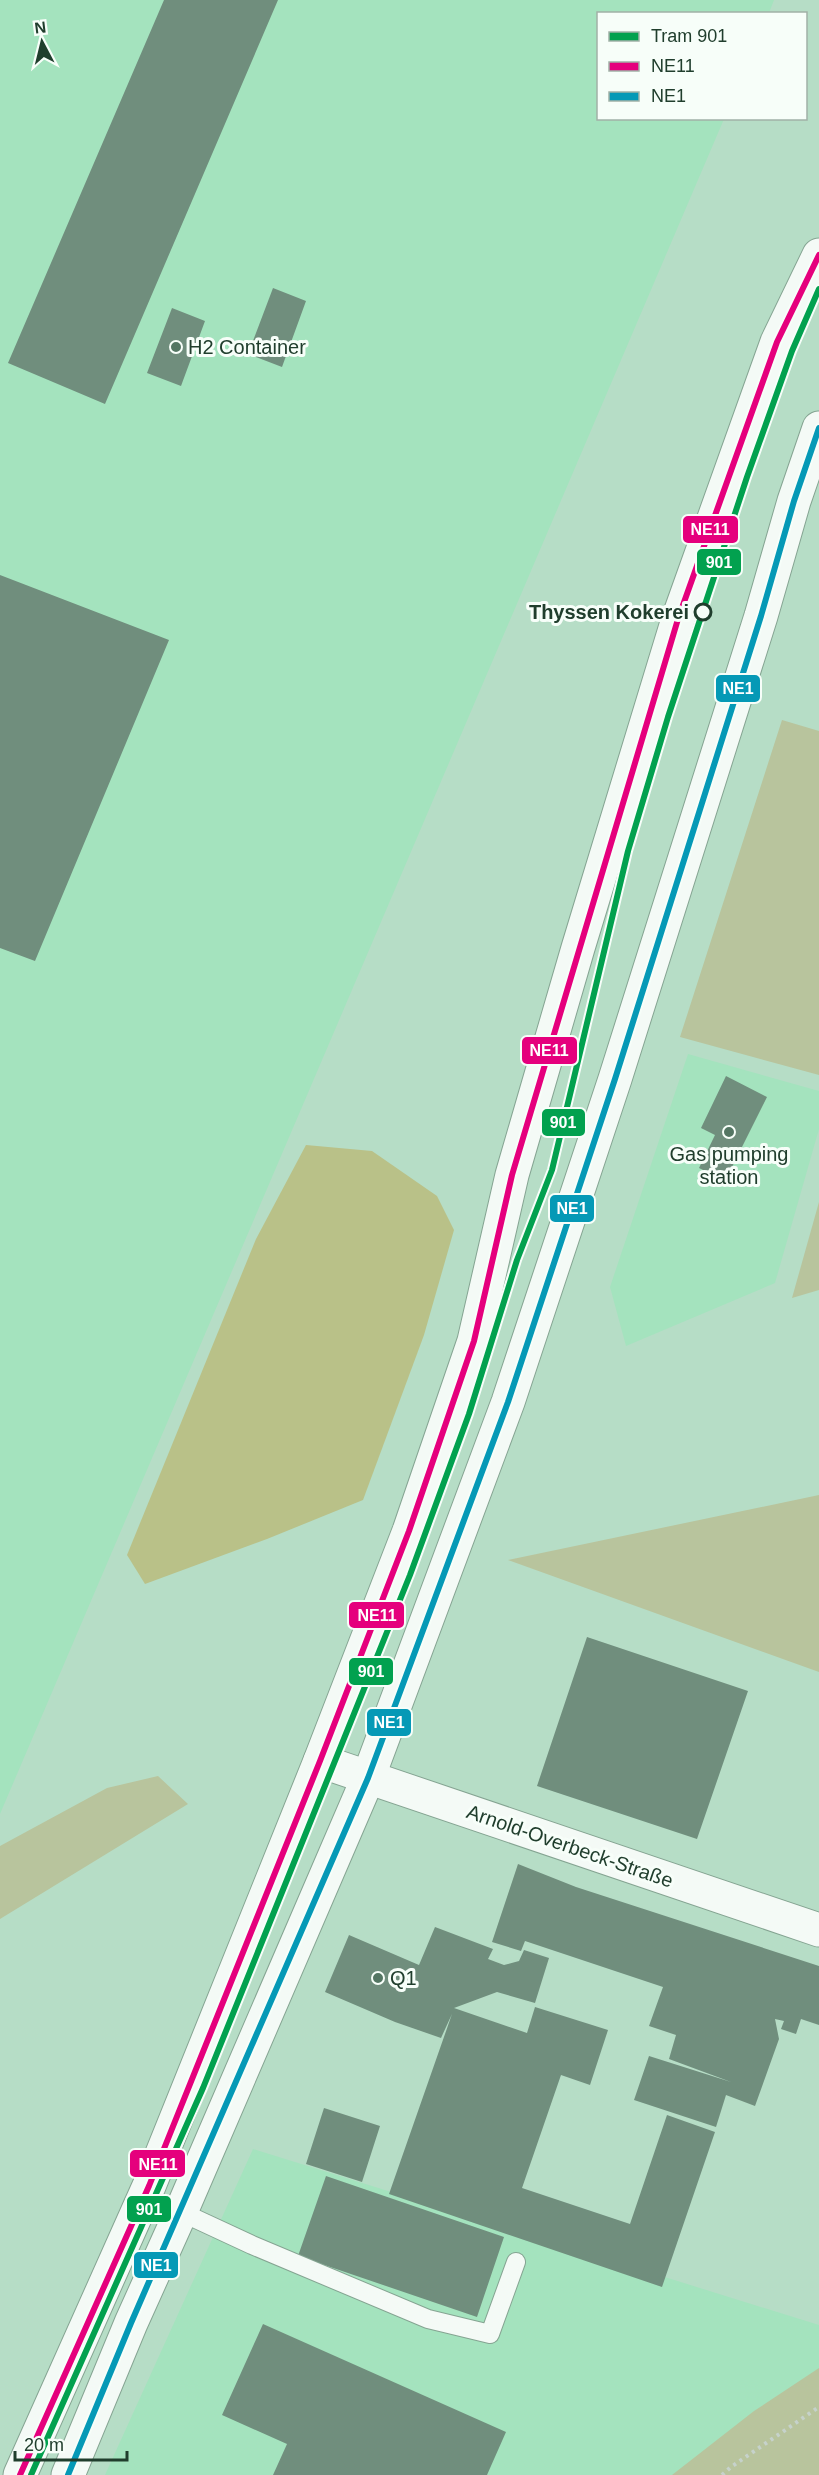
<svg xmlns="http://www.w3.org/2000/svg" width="819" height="2475" viewBox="0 0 819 2475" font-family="Arial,sans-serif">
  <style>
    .built { fill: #a4e3be }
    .green { fill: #b8c49d }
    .forest { fill: #b9c188 }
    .building { fill: #708e7d }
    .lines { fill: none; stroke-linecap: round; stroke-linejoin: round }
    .lane-casing { stroke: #85a492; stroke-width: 20 }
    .street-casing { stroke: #85a492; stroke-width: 35 }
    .secondary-casing { stroke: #85a492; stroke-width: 35 }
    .path { stroke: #c6d2cb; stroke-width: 4; stroke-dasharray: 3 4.5; stroke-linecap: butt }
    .lane { stroke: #f4faf6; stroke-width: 18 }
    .street { stroke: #f4faf6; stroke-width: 33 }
    .secondary { stroke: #f4faf6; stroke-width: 33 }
    .bus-1-casing { stroke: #f7fef9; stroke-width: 10 }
    .bus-2-casing { stroke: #f7fef9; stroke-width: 10 }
    .bus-1 { stroke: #e5007d; stroke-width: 6 }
    .bus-2 { stroke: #0599b6; stroke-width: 6 }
    .tram-1-casing { stroke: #f7fef9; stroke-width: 10 }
    .tram-1 { stroke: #02a14f; stroke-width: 6 }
    .poi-dot { fill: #547663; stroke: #f7fef9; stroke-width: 2 }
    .stop-dot { fill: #f7fef9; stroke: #203e2d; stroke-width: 3 }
    .labels { text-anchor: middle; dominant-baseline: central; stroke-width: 6; stroke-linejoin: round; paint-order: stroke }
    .poi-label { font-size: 20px; fill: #203e2d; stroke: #f7fef9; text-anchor: start }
    .stop-label { font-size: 20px; font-weight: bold; fill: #203e2d; stroke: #f7fef9; text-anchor: end }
    .street-label { font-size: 20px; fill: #203e2d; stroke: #f7fef9 }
    .line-badge { stroke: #f7fef9; stroke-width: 2 }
    .badge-label { font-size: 16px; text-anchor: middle; font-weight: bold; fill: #fff }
  </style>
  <rect width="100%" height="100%" fill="#b6ddc6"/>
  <path class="built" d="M0,0H774L769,13L598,14V118L724,119L0,1814Z
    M688,1054L819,1091V1129L775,1283L626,1346L610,1287Z
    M253,2149L819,2325V2391L695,2475H105Z"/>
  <path class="green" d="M782,720L819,731V1075L680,1037Z
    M819,1202V1290L792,1298Z
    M819,1495V1672L508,1560Z
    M158,1776L188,1804L0,1919V1846L107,1788Z
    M819,2368V2475H672L754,2411Z"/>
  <path class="forest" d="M306,1145L372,1151L437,1196L454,1230L424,1335L363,1500L267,1539L145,1584L127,1555L256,1239Z"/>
  <path class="building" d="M164,0H278L105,404L8,363Z
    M273,288L306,301L282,367L248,354Z
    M172,308L205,321L181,386L147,373Z
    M0,575L169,640L35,961L0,948Z
    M726,1076L767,1097L725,1181L699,1168L715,1135L701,1128Z
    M587,1637L748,1691L697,1839L537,1786Z
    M518,1864L576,1887L819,1966V2025L801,2019L796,2034L781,2029L784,2021L775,2019L779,2039L755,2106L726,2095L716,2127L634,2100L649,2056L731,2082L669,2059L676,2035L649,2026L663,1987L525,1941L521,1951L492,1942Z
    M435,1927L493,1949L488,1959L504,1965L519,1961L524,1950L549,1958L535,2003L497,1992L454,2008L527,2033L535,2007L608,2030L590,2085L561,2075L522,2188L630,2224L667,2115L715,2132L662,2287L389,2194L452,2014L441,2038L395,2022L325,1992L349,1935L419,1965Z
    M324,2108L380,2126L362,2182L306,2164Z
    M326,2176L504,2237L477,2317L298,2256Z
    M263,2324L506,2432L487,2475H273L287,2444L222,2415Z"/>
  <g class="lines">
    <defs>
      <path id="lane" d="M181,2212L252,2245L428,2319L490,2334L516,2262"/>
      <path id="street" d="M320,1761L819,1930"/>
      <path id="secondary" d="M20,2475L149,2186L320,1761L409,1531L474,1341L512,1175L578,948L678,619L777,342L819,255
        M68,2475L131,2323L181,2212L368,1778L508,1402L615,1079L761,616L794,501L819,428"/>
    </defs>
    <use href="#lane" class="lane-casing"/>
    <use href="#street" class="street-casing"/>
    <use href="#secondary" class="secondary-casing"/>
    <path class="path" d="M722,2475L731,2467L819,2407"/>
    <use href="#lane" class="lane"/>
    <use href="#street" class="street"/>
    <use href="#secondary" class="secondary"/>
    <defs>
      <path id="bus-1" d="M20,2475L149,2186L320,1761L409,1531L474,1341L512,1175L678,619L777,342L819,255"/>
      <path id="bus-2" d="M68,2475L131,2323L368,1778L508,1402L615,1079L761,616L794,501L819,428"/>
    </defs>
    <use href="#bus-1" class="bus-1-casing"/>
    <use href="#bus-2" class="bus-2-casing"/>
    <use href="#bus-1" class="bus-1"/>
    <use href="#bus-2" class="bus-2"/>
    <defs>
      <path id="tram-1" d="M31,2475L203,2088L410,1575L469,1414L517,1260L552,1170L628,851L668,717L747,477L792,351L819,289"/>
    </defs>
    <use href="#tram-1" class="tram-1-casing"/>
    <use href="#tram-1" class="tram-1"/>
  </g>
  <g class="poi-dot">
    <circle cx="176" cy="347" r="6"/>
    <circle cx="729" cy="1132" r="6"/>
    <circle cx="378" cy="1978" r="6"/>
  </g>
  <circle class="stop-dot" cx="703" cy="612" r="8"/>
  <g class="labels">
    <g class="poi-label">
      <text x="188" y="347">H2 Container</text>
      <text x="729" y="1154" text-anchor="middle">Gas pumping<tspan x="729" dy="23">station</tspan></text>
      <text x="390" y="1978">Q1</text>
    </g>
    <g class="stop-label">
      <text x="689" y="612">Thyssen Kokerei</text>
    </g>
    <g class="street-label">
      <text transform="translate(570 1846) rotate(19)">Arnold-Overbeck-Straße</text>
    </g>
  </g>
  <g class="line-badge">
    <rect x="682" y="515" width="57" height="29" rx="6" fill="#e5007d"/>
    <rect x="696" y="548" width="46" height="28" rx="6" fill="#02a14f"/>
    <rect x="715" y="674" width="46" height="29" rx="6" fill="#0599b6"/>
    <rect x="521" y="1036" width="57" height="29" rx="6" fill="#e5007d"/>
    <rect x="541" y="1108" width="45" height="29" rx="6" fill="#02a14f"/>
    <rect x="549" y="1194" width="46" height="29" rx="6" fill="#0599b6"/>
    <rect x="348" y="1601" width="57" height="28" rx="6" fill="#e5007d"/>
    <rect x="348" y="1657" width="46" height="29" rx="6" fill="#02a14f"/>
    <rect x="366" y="1708" width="46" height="29" rx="6" fill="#0599b6"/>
    <rect x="129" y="2149" width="57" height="29" rx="6" fill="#e5007d"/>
    <rect x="126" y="2195" width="46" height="28" rx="6" fill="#02a14f"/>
    <rect x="133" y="2251" width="46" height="28" rx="6" fill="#0599b6"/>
  </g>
  <g class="badge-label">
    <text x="710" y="535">NE11</text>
    <text x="719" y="568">901</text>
    <text x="738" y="694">NE1</text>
    <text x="549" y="1056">NE11</text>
    <text x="563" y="1128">901</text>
    <text x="572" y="1214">NE1</text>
    <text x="377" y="1621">NE11</text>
    <text x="371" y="1677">901</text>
    <text x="389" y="1728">NE1</text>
    <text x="158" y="2170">NE11</text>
    <text x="149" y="2215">901</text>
    <text x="156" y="2271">NE1</text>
  </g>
  <rect x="597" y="12" width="210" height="108" fill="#f7fef9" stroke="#a1b1a7" stroke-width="1.5"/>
  <rect x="609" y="32" width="30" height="9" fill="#02a14f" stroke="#a1b1a7" stroke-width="1.5"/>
  <text x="651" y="42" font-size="18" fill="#203e2d">Tram 901</text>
  <rect x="609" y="62" width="30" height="9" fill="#e5007d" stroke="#a1b1a7" stroke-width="1.5"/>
  <text x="651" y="72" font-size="18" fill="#203e2d">NE11</text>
  <rect x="609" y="92" width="30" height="9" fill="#0599b6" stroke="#a1b1a7" stroke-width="1.5"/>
  <text x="651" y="102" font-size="18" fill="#203e2d">NE1</text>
  <g transform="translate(42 42) rotate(353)" stroke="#f7fef9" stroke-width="4.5" paint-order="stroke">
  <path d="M0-4.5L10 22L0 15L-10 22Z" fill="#203e2d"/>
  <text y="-9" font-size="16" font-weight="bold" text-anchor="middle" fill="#203e2d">N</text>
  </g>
  <path d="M15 2451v9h112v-9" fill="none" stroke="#203e2d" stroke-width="3"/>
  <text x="24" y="2451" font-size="18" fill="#203e2d" stroke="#f7fef9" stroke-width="4.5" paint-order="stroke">20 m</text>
</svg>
